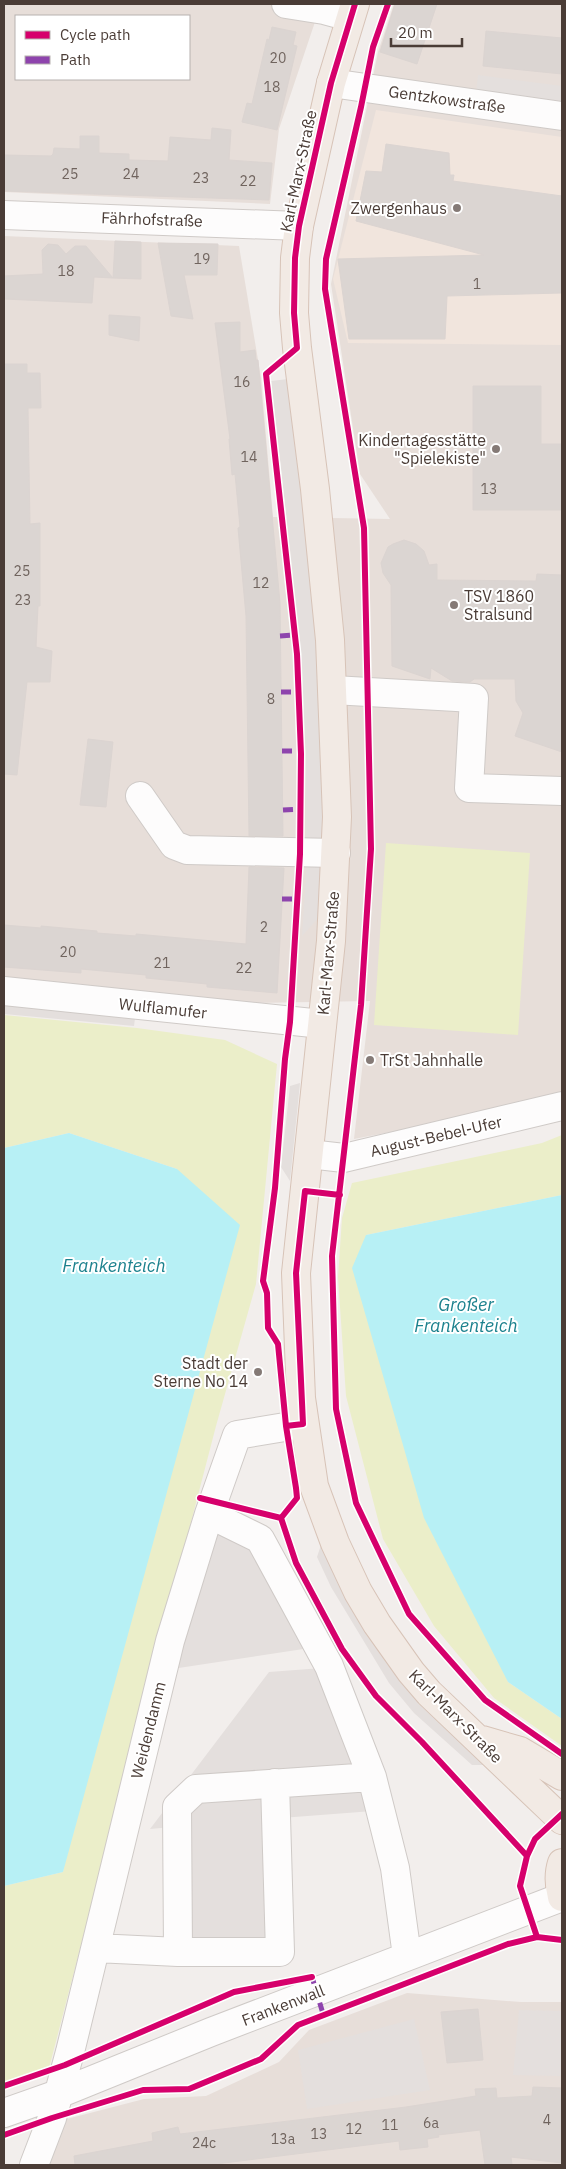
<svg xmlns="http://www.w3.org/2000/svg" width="566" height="2169" viewBox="0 0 566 2169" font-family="'IBM Plex Sans',sans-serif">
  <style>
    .residential { fill: #e7ded9; fill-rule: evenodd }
    .education { fill: #f1e5dd }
    .green { fill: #ebeec9 }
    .parking { fill: #e4dfdd }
    .water { fill: #b7f0f5 }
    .building { fill: #dbd5d2; stroke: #dbd4d1 }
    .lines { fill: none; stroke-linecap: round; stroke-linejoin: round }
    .minor-casing { stroke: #cfcac7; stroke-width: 30 }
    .major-casing { stroke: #d7c3b7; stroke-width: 30 }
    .minor { stroke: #fdfcfc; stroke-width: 28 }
    .major { stroke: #f2eae4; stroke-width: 28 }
    .quiet { stroke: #8e44ad; stroke-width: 5; stroke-dasharray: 10 5; stroke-linecap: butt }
    .cycleway-casing { stroke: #fff; stroke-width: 9 }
    .cycleway { stroke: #d6006c; stroke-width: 6 }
    .poi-dot { fill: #857a76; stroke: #fff; stroke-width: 2 }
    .labels { text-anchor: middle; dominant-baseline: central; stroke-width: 4; stroke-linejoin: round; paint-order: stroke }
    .number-label { font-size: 14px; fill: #70645e }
    .street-label { font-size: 16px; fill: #4a3c36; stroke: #fff }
    .poi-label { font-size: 16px; fill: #4a3c36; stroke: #fff; text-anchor: end }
    .water-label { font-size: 18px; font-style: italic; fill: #1c828e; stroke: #fff }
  </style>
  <rect width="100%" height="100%" fill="#f2eeec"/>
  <path class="residential" d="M4,4H321L279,129L270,204L4,192ZM16,16H189V79H16Z
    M394,4H562V1099L354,1139L370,1001L140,1005L4,991V236L239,246L261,378L273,517L390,519L360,474L331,284L378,52Z
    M407,1993L521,2002H562V2165H45L63,2120L144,2099L206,2096L279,2062L309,2030Z"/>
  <path class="education" d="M376,110L562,137V345L348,343L333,279Z"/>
  <path class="green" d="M386,843L530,853L518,1035L374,1025Z
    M4,1015L137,1028L225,1040L277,1064L256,1284L216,1426L48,2072L4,2086V1886L63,1872L177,1169L69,1133L4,1148Z
    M562,1135V1195L366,1235L508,1682L562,1719V1746L494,1698L434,1626L383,1539L346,1396L338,1277L342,1218L352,1183L542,1143Z"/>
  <path class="parking" d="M478,75L562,86V104L476,93Z
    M288,379L317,617L324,841H306V753L298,620L271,381Z
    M307,862L325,863L321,915L302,936Z
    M4,998L136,1011L134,1026L4,1014Z
    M300,1083L290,1181L281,1167L290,1086Z
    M210,1527L261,1552L310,1648L172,1669Z
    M322,1542L358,1617L382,1655L446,1729L484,1765H472L414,1713L389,1683L331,1587L317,1557Z
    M322,1668L373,1811L268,1819L267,1941L183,1942V1826L150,1829L269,1672Z
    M519,2010L562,2011V2076L513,2075Z
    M414,2019L430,2090L307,2109L298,2050Z"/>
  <path class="water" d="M69,1133L177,1169L240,1225L63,1872L4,1886V1148Z
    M562,1195V1719L508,1682L424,1518L352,1268L366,1235Z"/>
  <path class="building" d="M395,4H437L417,64L380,52Z
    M272,27L296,32L293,45L297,46L277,130L242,122L247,103L252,104L267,39L269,40Z
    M486,31L562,38V74L483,66Z
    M212,128L231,130L229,160L272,163L269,200L4,191V155L51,156L53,154L54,148L80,149V136H99V153L129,154V160L168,161L170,137L211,140Z
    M386,144L449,153L450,175H454L453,181L562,196V293L447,296L445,339H349L338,259L484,255L356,221L366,171L382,172Z
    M115,241L141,242V279L113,278Z
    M158,243L218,244L217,275H184L193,319L171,316Z
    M48,244L58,245L66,254L75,246H86L113,278L94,277L92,303L4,299V276L43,274L42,250Z
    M109,315L140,317L139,341L109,335Z
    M240,322V352L255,350L256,360H258L280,603L283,836H249L246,616L238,528L240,527L235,474L232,475L229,439H230L215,323Z
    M4,364H27V373H40L41,408H28L30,524L40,523V606H38L36,647L52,651L50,682H27L17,775L4,774Z
    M473,386H541V444H562V510H473Z
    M404,540L416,544L424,551L429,565L437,564V580L536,581L537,574L562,575V752L515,736L523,713L516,701L515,679H474L470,682L452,681L431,668L430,679L392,666L391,585L383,573L381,563L388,547L393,544Z
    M88,739L113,742L106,807L80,805Z
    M249,867L284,868L277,993L207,987V984L146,978V975L81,969V973L4,967V925L41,928V926L97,931V933L136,936V934L246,944Z
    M478,2009L483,2060L447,2063L441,2012Z
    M533,2087L562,2088V2163L511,2157L512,2165H485L480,2130L438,2135L439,2137L427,2139L428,2147L400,2150L399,2141L208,2165H75L74,2156L153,2141L152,2133L178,2127L180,2134L406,2107L476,2096L475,2089L496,2088L497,2098L532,2096Z"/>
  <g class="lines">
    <defs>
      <path id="minor" d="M286,4L324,10L350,17
        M331,83L562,116
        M4,215L299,226
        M333,690L474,698L469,788L562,791
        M140,796L174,845L187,850L336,853
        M4,991L322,1024
        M309,1154L344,1158L562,1106
        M209,1514L260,1539L329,1666L372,1777L395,1868L407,1956
        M96,1948L178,1952H280L275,1783
        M178,1952L177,1807L196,1789L372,1777
        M4,2113L58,2094L211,2032L562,1897
        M34,2165L52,2118L70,2052L170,1641L209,1514L237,1435L303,1424"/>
      <path id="major" d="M355,4L331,83L299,226L295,258L294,313L297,348L315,489L330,640L337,817L331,941L296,1273L301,1398L314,1486L335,1543L358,1592L377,1624L411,1672L429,1693L562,1820
        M482,1740L520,1751L562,1776
        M562,1863C558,1875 559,1885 562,1897"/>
    </defs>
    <use href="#minor" class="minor-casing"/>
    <use href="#major" class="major-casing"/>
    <use href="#minor" class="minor"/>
    <use href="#major" class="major"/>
    <path class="quiet" d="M280,636L295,635
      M281,692H299
      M282,751H301
      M283,810L300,809
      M282,899H297
      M309,1978L312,1977L324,2017"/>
    <defs>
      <path id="cycleway" d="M388,4L373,47L361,107L326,259L325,289L364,528L371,849L361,1005L332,1256L336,1409L356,1503L409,1614L485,1700L562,1754
        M286,1426L303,1424L296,1273L305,1191L340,1195
        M200,1498L281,1518
        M281,1518L297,1498L296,1488L286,1426L278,1344L268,1328L267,1293L263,1281L275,1188L285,1059L290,1022L300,854L301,754L297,654L266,374L297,348L294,313L295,258L299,226L331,83L355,4
        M281,1518L296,1563L342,1649L376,1696L422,1742L527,1856
        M537,1937L520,1886L527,1856L535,1839L562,1814
        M4,2086L65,2065L234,1992L312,1977
        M4,2135L52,2118L143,2090L189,2089L261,2059L298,2025L508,1944L537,1937L562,1940"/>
    </defs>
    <use href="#cycleway" class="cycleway-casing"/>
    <use href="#cycleway" class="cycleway"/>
  </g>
  <g class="poi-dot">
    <circle cx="457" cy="208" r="5"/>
    <circle cx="496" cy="449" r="5"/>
    <circle cx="454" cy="605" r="5"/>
    <circle cx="370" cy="1060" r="5"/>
    <circle cx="258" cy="1372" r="5"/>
  </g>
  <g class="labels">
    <g class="number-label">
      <text x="278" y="58">20</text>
      <text x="272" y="87">18</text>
      <text x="70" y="174">25</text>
      <text x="131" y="174">24</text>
      <text x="201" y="178">23</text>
      <text x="248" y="181">22</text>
      <text x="202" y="259">19</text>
      <text x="66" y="271">18</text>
      <text x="477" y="284">1</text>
      <text x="242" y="382">16</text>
      <text x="249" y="457">14</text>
      <text x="489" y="489">13</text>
      <text x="22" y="571">25</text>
      <text x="261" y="583">12</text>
      <text x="23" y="600">23</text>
      <text x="271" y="699">8</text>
      <text x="264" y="927">2</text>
      <text x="68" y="952">20</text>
      <text x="162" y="963">21</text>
      <text x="244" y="968">22</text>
      <text x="547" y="2120">4</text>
      <text x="431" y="2123">6a</text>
      <text x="390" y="2125">11</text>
      <text x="354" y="2129">12</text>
      <text x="319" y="2134">13</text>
      <text x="283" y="2139">13a</text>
      <text x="204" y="2143">24c</text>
    </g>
    <g class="street-label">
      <text transform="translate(447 99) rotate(8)">Gentzkowstraße</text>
      <text transform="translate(298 171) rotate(-78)">Karl-Marx-Straße</text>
      <text transform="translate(152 219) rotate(2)">Fährhofstraße</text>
      <text transform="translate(328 953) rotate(-85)">Karl-Marx-Straße</text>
      <text transform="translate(163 1008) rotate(6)">Wulflamufer</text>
      <text transform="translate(436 1136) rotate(-13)">August-Bebel-Ufer</text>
      <text transform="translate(456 1716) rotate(45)">Karl-Marx-Straße</text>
      <text transform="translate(148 1730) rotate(-76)">Weidendamm</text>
      <text transform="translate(283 2005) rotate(-21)">Frankenwall</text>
    </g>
    <g class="poi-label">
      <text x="447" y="208">Zwergenhaus</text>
      <text x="486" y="440">Kindertagesstätte<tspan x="486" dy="18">"Spielekiste"</tspan></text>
      <text x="464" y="596" text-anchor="start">TSV 1860<tspan x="464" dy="18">Stralsund</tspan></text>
      <text x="380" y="1060" text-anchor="start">TrSt Jahnhalle</text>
      <text x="248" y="1363">Stadt der<tspan x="248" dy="18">Sterne No 14</tspan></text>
    </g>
    <g class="water-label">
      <text x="114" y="1265">Frankenteich</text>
      <text x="466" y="1304">Großer<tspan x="466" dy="21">Frankenteich</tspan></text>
    </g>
  </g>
  <rect width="566" height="2169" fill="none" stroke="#4a3c36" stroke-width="10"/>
  <rect x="15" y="15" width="175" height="65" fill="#ffffff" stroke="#b7b1af"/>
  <rect x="25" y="31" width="25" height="8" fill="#d6006c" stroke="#b7b1af"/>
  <text x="60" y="40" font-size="15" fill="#4a3c36">Cycle path</text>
  <rect x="25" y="56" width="25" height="8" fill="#8e44ad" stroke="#b7b1af"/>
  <text x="60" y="65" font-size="15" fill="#4a3c36">Path</text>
  <path d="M391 38v8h71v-8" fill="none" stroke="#4a3c36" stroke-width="2.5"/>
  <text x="398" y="38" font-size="15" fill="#4a3c36" stroke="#ffffff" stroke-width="4" paint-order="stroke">20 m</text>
</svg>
